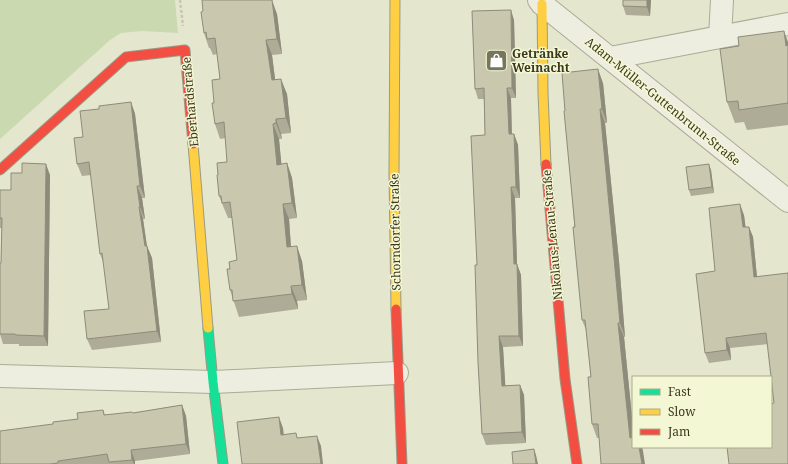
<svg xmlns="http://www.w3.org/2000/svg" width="788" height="464" viewBox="0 0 788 464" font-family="'Noto Serif',serif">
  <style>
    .green { fill: #cad9b0 }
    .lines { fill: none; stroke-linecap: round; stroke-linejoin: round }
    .street-casing { stroke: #abab97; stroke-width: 24 }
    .fast-casing { stroke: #9b9a86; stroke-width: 11 }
    .slow-casing { stroke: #9b9a86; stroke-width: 11 }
    .jam-casing { stroke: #9b9a86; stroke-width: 11 }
    .path { stroke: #c6c6b6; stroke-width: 2.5; stroke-dasharray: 3 2; stroke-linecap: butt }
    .street { stroke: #edeee0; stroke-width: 22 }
    .fast { stroke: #16e098; stroke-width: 9 }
    .slow { stroke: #ffcf43; stroke-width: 9 }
    .jam { stroke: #f24e42; stroke-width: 9 }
    .wall { fill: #aeab96 }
    .shaded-wall { fill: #8d8b7a }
    .building { fill: #cac7af; stroke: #8d8b7a }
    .labels { text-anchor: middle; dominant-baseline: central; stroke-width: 3; stroke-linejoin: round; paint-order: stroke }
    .poi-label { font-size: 12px; font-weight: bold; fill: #3c381e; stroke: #f4f7d4; text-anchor: start }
    .street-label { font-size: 12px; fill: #3c381e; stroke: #f4f7d4 }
  </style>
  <rect width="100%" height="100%" fill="#e5e6ce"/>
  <path class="green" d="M0,0H175L178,33L142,31L121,33L110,40L0,139Z"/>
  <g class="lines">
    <defs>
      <path id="street" d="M539,0L542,4L788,201
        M720,37L722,0
        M610,58L788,24
        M0,376L213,382L397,373"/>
      <path id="fast" d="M208,328L213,382L223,464"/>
      <path id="slow" d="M395,0L394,174L396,309
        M542,4L543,93L546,164
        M193,144L208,328"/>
      <path id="jam" d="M546,164L565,379L577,464
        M0,170L126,57L185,50L193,144
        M396,309L402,464"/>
    </defs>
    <use href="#street" class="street-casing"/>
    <use href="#fast" class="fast-casing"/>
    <use href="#slow" class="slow-casing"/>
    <use href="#jam" class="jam-casing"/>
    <path class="path" d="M180,0L183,26"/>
    <use href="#street" class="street"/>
    <use href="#fast" class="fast"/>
    <use href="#slow" class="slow"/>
    <use href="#jam" class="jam"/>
  </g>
  <path class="wall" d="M651,0L650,16L626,15L623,6Z
    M203,11L277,14L282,54L272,55L275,79L287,94L291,133L281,134L282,139H279L281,164L287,163L292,178L297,218L289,219L291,247L302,261L307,300L297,301L298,309L239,317L230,290V269L237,260L232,218H228L219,196L218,175L227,162L226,138L220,139L215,124L214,103L220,79L217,54L213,55L210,48H209L204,33Z
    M514,20L516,98H511L512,134H514L518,145L520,198H515L517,264L521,275L523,346L503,347L505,385H520L524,395L526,443L486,445L482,434L477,265L485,135L484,99H478L475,89Z
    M788,42V125L747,130L744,122L735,123L727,102Z
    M603,83L607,123H605L619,261L625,337H624L633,427V447L643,451L599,438H597L592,424L591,377L586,330L582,320L565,111Z
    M131,102L135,114L145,198H142L145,219H143L147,246L152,258L161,342L92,350L87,339L109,309L104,264L100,254L91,175L82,176L77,164L83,137L99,109Z
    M711,170L714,193L691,196L689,190Z
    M50,175L48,346H19V344H3L0,334V263H1L2,228H0V190H11Z
    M744,215L745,227H749L753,237L757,277L788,273L771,447L774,403L768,344L730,348L731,360L709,363L705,353L715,271Z
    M182,405L186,416L190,454L135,461V464H0L53,424L78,419L103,410L105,415L133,413Z"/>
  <path class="shaded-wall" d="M272,0L277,14L282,54L277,39Z
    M647,0H651L650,16L647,7Z
    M511,10L514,20L516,98L512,88Z
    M784,31L788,42V52L786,46Z
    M266,40L272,55L277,95L272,80Z
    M598,69L603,83L607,123L602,109Z
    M281,79L287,94L291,133L286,118Z
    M507,88L511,98L512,145L509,134Z
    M131,102L135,114L145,198L140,186Z
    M600,109L605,123L619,261L625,337L620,323Z
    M276,119L281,134L282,139L276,123Z
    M273,124L279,139L283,180L277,165Z
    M514,134L518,145L520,198L516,187Z
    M287,163L292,178L297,218L292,203Z
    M46,164L50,175L48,346L44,336Z
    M709,164L711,170L714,193L712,187Z
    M137,186L142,198L145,219L140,207Z
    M511,187L515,198L517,264L521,275L523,346L519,336L514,264Z
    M283,204L289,219L292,262L287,247Z
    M740,204L744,215L747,237L743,227Z
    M139,207L143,219L147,247V246L152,258L161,342L157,331Z
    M749,227L753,237L758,287L754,277Z
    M297,246L302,261L307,300L302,285Z
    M291,286L297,301L298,309L292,294Z
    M618,323L624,337L633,427V445L630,438Z
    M499,336L503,347L506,396L502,386Z
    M726,338L730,348L731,360L727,350Z
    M520,385L524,395L526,443L522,432Z
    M182,405L186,416L190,454L186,444Z
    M279,417L283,428L285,445L281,435Z
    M317,436L321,446L323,464H321Z
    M639,447H642L643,451L645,464H642Z
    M534,449L536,455L538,464H536Z
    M131,450L135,461V464H134L132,460Z"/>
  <path class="building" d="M202,0H272L277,39L266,40L272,80L281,79L286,118L276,119V123L273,124L277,165L287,163L292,203L283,204L287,247L297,246L302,285L291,286L292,294L233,301L232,290H230L227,269H230L229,262L237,260L230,202L222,203L221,196H219L217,175H218L217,163L227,162L224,122L215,124L212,103H214L212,80L220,79L215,38L207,39L206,32L204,33L201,12L203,11Z
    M623,0H647V7L623,6Z
    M511,10L512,88H507L509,134H514L516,187H511L514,264H517L519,336H499L502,386L520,385L522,432L482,434L478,362L475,265H477L471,136L485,135L484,88L475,89L472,11Z
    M784,31L786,46L788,45V103L739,110L738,101L727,102L720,49L739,46L738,37Z
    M598,69L602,109H600L613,247L620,323H618L630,438L633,437V447H639L642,464H601L598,424H592L588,377H591L585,320H582L573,227H575L564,111H565L562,73Z
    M131,102L140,186H137L140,207H139L145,246H147L157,331L87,339L84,311L109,309L102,253L100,254L89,162L77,164L74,138L83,137L80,111L99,109V106Z
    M22,163L46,164L44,336L16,335L15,334H0V263H1L2,218H0V190H11V173H22Z
    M709,164L712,187L689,190L686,167Z
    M740,204L743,227H749L754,277L788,273V464H729L727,447H771V404L774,403L766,333L726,338L727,350L705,353L696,274L715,271L709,208Z
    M182,405L186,444L131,450L132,460L109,462L107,454L58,461V463L50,464H0V431L53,424V422L78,419L77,413L103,410L104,415L132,412L133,413Z
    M279,417L281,435L296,433L297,438L317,436L321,464H242L237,422Z
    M534,449L536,464H513L512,452Z"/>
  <defs>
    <symbol id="shop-square" viewBox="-11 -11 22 22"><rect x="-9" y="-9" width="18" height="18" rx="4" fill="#77755c" stroke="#f4f7d4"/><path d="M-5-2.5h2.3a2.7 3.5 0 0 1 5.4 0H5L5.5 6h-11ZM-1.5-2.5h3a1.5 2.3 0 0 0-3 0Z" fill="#fff"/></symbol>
  </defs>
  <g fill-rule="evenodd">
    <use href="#shop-square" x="484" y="48" width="25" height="25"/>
  </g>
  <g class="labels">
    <g class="poi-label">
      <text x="512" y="53">Getränke<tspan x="512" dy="14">Weinacht</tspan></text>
    </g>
    <g class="street-label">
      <text transform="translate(663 101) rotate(39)">Adam-Müller-Guttenbrunn-Straße</text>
      <text transform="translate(190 102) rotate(-95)">Eberhardstraße</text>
      <text transform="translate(395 232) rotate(-91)">Schorndorfer Straße</text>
      <text transform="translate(552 235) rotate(-95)">Nikolaus-Lenau-Straße</text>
    </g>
  </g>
  <rect x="632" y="376" width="140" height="72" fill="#f4f7d4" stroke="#aaab8b"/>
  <rect x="640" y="389" width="20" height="6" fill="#16e098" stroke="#aaab8b"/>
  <text x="668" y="396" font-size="12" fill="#3c381e">Fast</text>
  <rect x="640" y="409" width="20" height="6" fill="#ffcf43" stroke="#aaab8b"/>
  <text x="668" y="416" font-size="12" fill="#3c381e">Slow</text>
  <rect x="640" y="429" width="20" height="6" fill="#f24e42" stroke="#aaab8b"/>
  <text x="668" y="436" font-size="12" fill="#3c381e">Jam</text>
</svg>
